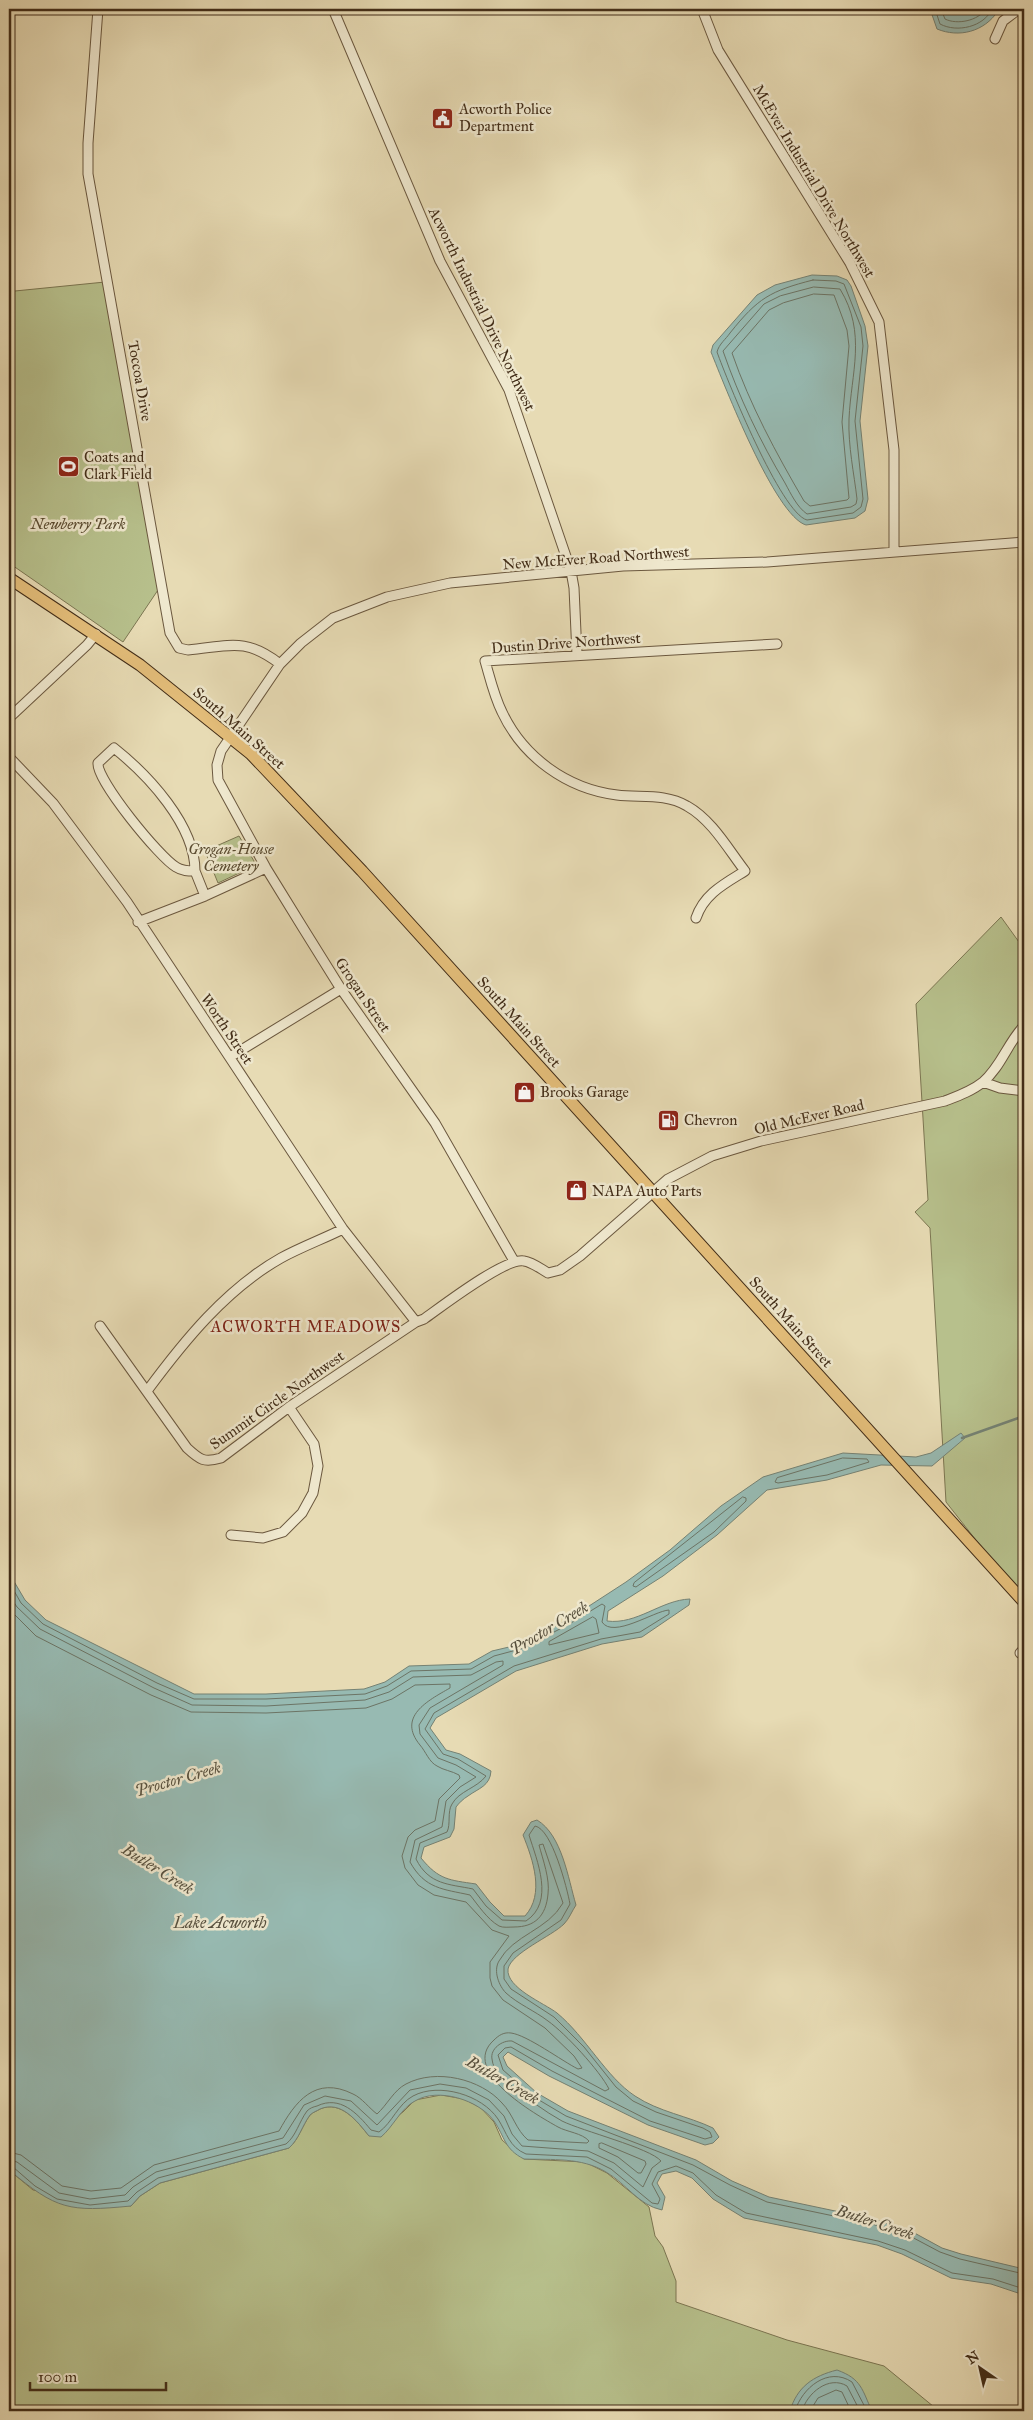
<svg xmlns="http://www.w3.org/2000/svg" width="1033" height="2420" viewBox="0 0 1033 2420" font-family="'IM FELL Great Primer',serif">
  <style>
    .green { fill: #b7c08c; stroke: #7c7652 }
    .water { fill: #97bab2; stroke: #758274 }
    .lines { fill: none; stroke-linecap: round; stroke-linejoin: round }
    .shore { stroke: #6c7465; stroke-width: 1 }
    .stream { stroke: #758274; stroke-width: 2.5 }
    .minor-casing { stroke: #6b583f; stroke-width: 11 }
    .major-casing { stroke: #422d18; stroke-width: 13 }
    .minor { stroke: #efe8ce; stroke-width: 9 }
    .major { stroke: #e4be7a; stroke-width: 11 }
    .labels { text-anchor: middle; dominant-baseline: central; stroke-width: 5; stroke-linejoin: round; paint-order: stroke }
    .poi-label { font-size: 15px; fill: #422d18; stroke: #efe8ce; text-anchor: start }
    .street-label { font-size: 15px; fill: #422d18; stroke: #efe8ce }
    .park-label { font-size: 15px; font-style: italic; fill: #594a2f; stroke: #efe8ce }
    .neighbourhood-label { font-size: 16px; letter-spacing: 1px; fill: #7a1f14; stroke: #efe8ce }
    .water-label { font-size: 16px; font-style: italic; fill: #57503e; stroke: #efe8ce }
  </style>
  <rect width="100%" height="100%" fill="#e7dbb4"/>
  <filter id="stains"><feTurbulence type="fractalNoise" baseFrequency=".004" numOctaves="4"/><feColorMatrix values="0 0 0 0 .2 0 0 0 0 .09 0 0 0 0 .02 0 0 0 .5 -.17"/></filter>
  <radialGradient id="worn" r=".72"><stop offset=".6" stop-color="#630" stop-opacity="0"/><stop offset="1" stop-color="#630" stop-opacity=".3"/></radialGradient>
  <path class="green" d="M105,282L160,587L123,642L9,563V295L15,291Z
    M239,836L254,861L252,867L218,883L205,851Z
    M1001,917L1024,949V1601L946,1502L930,1228L915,1212L928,1200L916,1004Z
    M441,2095L464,2099L481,2108L494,2122L502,2140L524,2159L585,2162L607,2173L649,2207L655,2236L663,2247L676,2281V2302L787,2340L884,2366L939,2411H9V2170L33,2190L131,2206L140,2196L160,2183L289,2148C299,2139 302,2126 310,2115C313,2112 317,2111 320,2109C341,2100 357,2121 369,2136L403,2112L415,2100Z"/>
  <path class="water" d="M930,9H997L998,11C984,32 959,38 937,29Z
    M812,275L837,276L847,280L851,286L865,326L868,346L860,421L868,499L865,511L855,518L806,525C775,516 724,384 711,352L713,345L757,295L775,285Z
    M961,1433L965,1438L932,1466L881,1465L827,1480L767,1490L717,1535L663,1576L608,1611L607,1621C637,1625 661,1600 690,1599L689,1605L642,1637L602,1644L516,1671L436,1718L430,1728L446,1750L460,1754L491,1771C490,1786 479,1788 468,1796C463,1799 459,1803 456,1807L454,1829L450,1837L424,1847L421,1858C439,1880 449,1880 476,1884L490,1902L504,1916H525C545,1894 533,1860 523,1835L531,1822L537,1820C562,1835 568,1878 576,1905C572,1911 569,1919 564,1924C552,1936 511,1953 508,1969C506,1988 544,2003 557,2013C586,2037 606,2077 635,2096C659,2112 688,2116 713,2128L719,2137L713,2143L705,2145L648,2125L549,2076L508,2052L503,2057L507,2066L537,2093L568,2111L696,2160L732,2181L769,2197L873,2219L909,2230L942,2248L961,2254L1024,2269V2295L991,2284L951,2278L902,2254L877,2245L744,2218L713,2199L692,2178L676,2171L662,2174L657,2183L665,2197L662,2210C638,2205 627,2184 606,2172C581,2157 552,2160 524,2159C504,2149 505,2137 494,2121C479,2100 438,2087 415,2101C401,2108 393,2127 381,2137L369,2136C357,2121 341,2100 320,2109C317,2111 313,2112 310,2115C302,2126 299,2139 289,2148L160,2183L140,2196L131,2206C69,2212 57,2210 9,2170V1573L25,1600L46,1620L194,1694H266L364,1689L385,1682L409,1666L469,1664L492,1651L522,1644L569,1619L626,1582L670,1550L721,1506L763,1477L843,1453L916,1457L931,1453Z
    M837,2370C862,2379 862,2390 872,2411H790C797,2387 813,2376 837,2370Z"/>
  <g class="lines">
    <path class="shore" d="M935,9L940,24C957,33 984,27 992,9
      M941,9L945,19C957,25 978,21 986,9
      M813,280L836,281L844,284L861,327L863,346L855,421L863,499L861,507L853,513L807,520C781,513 727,380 717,352C719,344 726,339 730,333C758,298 770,291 813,280Z
      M814,287L840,289C867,333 851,373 849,419C848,446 854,473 857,499L856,504L851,507L807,514C797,507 791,494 785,483C760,441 739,397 723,351L764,304L780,296Z
      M814,294L834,295L847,330L849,346L842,422L849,498L847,500L810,506L804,501C776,453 750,405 732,353L769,310L783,303Z
      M843,1458L867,1459L869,1462L827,1475L778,1483L775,1482L777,1478Z
      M743,1497L746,1498V1501L714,1532L636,1587L633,1586L634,1583Z
      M9,1582L21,1603L43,1624L157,1683L194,1699H266L365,1694L387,1686L411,1671L471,1669L494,1656L524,1648L571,1623L602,1604L605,1606L602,1622C613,1639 654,1611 669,1610V1614L640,1632L601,1639L514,1666L434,1713L425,1729L443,1754L458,1759L486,1776C477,1788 459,1791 452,1804C447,1812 451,1824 447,1832L420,1843L416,1859C429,1885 449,1884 473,1889L486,1906L502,1920L526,1921C555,1902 537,1861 529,1835L535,1826C552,1829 567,1888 570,1904L561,1920L513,1953L504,1966V1979L511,1989L554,2017L584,2047L616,2087L633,2101L656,2112L703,2128L710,2132L712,2137L705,2139L650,2121L552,2071L511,2047L505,2048L498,2055L503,2070L534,2097L566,2116L693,2165L730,2185L767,2202L872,2224L908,2235L940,2252L960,2259L1024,2274
      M9,1595L17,1607L40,1629L154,1688L192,1705L266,1706L365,1700L389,1692L413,1677L471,1675L496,1662L503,1661V1665L430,1708L419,1725L420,1734L438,1758L456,1765L476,1777L460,1787L446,1801L442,1827L415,1840L410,1862C425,1889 443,1889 470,1895C478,1905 487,1919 499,1926C503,1928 509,1927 514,1927C535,1927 546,1916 548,1894C550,1879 543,1860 539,1845L543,1844L563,1903C548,1930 513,1935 499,1961C493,1971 499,1986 506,1993C518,2004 535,2011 548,2021C565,2033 600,2071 609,2089L605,2091L512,2041C502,2040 490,2049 492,2059C493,2071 504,2079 512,2086C528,2099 544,2111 562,2121C582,2131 650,2148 661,2161L652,2168L643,2187L614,2163L588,2151L522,2146L512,2134L504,2116L489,2100L466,2088L440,2084L410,2090L377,2125L351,2101L325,2096L304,2105L283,2138L156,2172L133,2187L125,2195L90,2199L59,2193L17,2162L9,2160
      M9,1609L36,1636L151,1695L191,1712L266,1713L366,1708L392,1699L415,1685L450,1684V1688C427,1701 397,1717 420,1745C426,1752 429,1762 437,1766C443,1770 452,1771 459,1775L460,1778L439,1799L435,1821L415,1830L408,1837L402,1856L405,1868L418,1885L434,1895L466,1902L492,1930L509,1936L490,1962V1978L492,1986L503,2000L545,2028L574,2056L582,2068L578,2069C562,2061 527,2035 511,2033C504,2032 499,2035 494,2040C459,2071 535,2114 558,2127C567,2132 582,2133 589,2141L587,2143L528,2140C516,2130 513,2114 502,2103C481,2079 436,2068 406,2084C394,2090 387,2105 377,2114C369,2108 362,2098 353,2094C315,2075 295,2102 279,2131L154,2165L121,2188L91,2191L62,2186L21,2155L9,2152
      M593,1617L596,1619L599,1633L549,1645V1642Z
      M602,2143L645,2161L646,2164L641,2173H638L618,2157L599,2148V2144Z
      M9,2166L13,2167L35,2186L57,2199L90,2205L128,2201L137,2192L158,2178L286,2144C296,2136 299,2122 307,2111C310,2108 313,2107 317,2106C340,2095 357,2113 371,2130L379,2132C392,2123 398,2104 413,2096C439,2082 482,2095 498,2119C507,2133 509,2147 526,2154L587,2157L611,2169L652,2203L658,2204L660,2199L652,2184L658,2172L676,2166L693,2173L716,2195L746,2213L878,2241L905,2250L952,2273L993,2279L1024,2289
      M795,2411C802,2388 828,2366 852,2382L867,2411
      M802,2411C807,2393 829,2375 847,2386L860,2411
      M810,2411L818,2398L836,2390L842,2392L851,2411"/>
    <path class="stream" d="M962,1438L1024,1416"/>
    <defs>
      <path id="minor" d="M98,9L88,143V174L170,633L179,648L188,650C230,646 245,637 280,664
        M333,9L440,261L509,390L571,571L574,588L577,655
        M702,9L718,50L850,263L879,322L894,450V551
        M995,39L1003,21L1019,9
        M9,718L87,645L96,634
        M114,748C148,775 195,825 195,871C188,871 182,871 176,867C160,858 96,780 98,763Z
        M9,757L53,803L127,902L343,1229L416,1322
        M195,871L205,896
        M696,918C704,894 724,884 745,871C728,849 712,820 687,806C665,793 640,798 617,795C567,789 523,757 502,712C494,696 490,678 485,661L777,644
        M138,922L205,896L266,868
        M230,1057L341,989
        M983,1082L1000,1088L1024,1091
        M514,1261L435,1123L341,989L303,928L266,868L218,780L217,765L221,751L280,664L301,643L333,618L387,597L450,583L623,566L767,562L1024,542
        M100,1326L187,1448C200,1460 204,1463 221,1458L289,1407L416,1322L424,1319C441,1307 506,1257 524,1261C532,1262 541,1269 548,1273L560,1270L580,1256L668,1179L712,1156L761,1141L945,1101C958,1096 972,1091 983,1082C1001,1067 1008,1042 1024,1026
        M147,1391C184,1341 226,1289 281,1258C301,1247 323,1239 343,1229
        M231,1535L263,1538L283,1532L302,1513L313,1493L318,1466L314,1444L289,1407
        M1020,1653L1024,1649"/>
      <path id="major" d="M9,578L140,665L251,754L362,871L1024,1602"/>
    </defs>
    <use href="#minor" class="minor-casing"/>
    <use href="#major" class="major-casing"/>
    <use href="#minor" class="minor"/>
    <use href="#major" class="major"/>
  </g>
  <defs>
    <symbol id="civic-square" viewBox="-11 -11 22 22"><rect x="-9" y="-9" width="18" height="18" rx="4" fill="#8f2418" stroke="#efe8ce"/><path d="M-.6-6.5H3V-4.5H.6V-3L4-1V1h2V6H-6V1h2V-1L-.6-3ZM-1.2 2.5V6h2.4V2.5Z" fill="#fff"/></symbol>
    <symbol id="stadium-square" viewBox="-11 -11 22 22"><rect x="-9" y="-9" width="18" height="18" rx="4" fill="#8f2418" stroke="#efe8ce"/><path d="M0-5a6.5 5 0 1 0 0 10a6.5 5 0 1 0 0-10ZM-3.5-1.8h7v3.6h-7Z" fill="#fff"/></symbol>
    <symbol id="shop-square" viewBox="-11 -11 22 22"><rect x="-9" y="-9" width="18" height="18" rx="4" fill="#8f2418" stroke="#efe8ce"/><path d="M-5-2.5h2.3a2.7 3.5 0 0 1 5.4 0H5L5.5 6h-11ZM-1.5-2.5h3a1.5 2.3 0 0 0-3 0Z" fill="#fff"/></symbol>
    <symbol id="fuel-square" viewBox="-11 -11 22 22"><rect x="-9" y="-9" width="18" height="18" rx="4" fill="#8f2418" stroke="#efe8ce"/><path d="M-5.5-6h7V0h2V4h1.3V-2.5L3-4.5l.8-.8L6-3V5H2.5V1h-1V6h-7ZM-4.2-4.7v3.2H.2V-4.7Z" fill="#fff"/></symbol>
  </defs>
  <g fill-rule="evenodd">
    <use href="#civic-square" x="430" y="106" width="25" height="25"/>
    <use href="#stadium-square" x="56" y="454" width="25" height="25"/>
    <use href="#shop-square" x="512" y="1080" width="25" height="25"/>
    <use href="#fuel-square" x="656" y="1108" width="25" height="25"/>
    <use href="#shop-square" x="564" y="1178" width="25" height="25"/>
  </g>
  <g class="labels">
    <g class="poi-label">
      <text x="459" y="109">Acworth Police<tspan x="459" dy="17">Department</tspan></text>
      <text x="84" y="457">Coats and<tspan x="84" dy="17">Clark Field</tspan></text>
      <text x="540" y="1092">Brooks Garage</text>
      <text x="684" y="1120">Chevron</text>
      <text x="592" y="1191">NAPA Auto Parts</text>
    </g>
    <g class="street-label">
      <text transform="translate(814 181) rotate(59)">McEver Industrial Drive Northwest</text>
      <text transform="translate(482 309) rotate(64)">Acworth Industrial Drive Northwest</text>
      <text transform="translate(140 381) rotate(80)">Toccoa Drive</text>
      <text transform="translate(596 558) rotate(-4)">New McEver Road Northwest</text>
      <text transform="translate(566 643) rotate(-4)">Dustin Drive Northwest</text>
      <text transform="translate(239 728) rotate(41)">South Main Street</text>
      <text transform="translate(363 995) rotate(56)">Grogan Street</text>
      <text transform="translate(519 1022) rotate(48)">South Main Street</text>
      <text transform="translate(227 1029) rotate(56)">Worth Street</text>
      <text transform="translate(809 1117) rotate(-13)">Old McEver Road</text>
      <text transform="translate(791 1322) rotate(48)">South Main Street</text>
      <text transform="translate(277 1400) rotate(-35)">Summit Circle Northwest</text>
    </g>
    <g class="park-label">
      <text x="78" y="524">Newberry Park</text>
      <text x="231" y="849">Grogan-House<tspan x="231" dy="17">Cemetery</tspan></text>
    </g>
    <g class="neighbourhood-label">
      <text x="306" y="1326">ACWORTH MEADOWS</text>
    </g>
    <g class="water-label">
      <text transform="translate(549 1628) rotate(-31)">Proctor Creek</text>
      <text transform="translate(178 1779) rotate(-16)">Proctor Creek</text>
      <text transform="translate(158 1869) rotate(32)">Butler Creek</text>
      <text x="220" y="1922">Lake Acworth</text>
      <text transform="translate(503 2080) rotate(30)">Butler Creek</text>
      <text transform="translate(875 2222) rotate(18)">Butler Creek</text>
    </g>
  </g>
  <rect width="1033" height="2420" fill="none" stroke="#e7dbb4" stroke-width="30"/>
  <rect x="10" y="10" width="1013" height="2400" fill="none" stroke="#422d18" stroke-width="2.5"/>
  <rect x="15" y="15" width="1003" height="2390" fill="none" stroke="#422d18"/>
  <g transform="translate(980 2368) rotate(326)" stroke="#efe8ce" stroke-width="4" paint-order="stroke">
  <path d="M0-4L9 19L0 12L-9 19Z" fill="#422d18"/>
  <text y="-8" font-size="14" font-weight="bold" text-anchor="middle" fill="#422d18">N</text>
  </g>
  <path d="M30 2382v8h136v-8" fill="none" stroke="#422d18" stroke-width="2.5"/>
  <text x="38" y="2382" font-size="15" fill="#422d18" stroke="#efe8ce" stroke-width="4" paint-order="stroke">100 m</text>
  <rect width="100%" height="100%" filter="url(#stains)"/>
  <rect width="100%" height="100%" fill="url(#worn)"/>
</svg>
